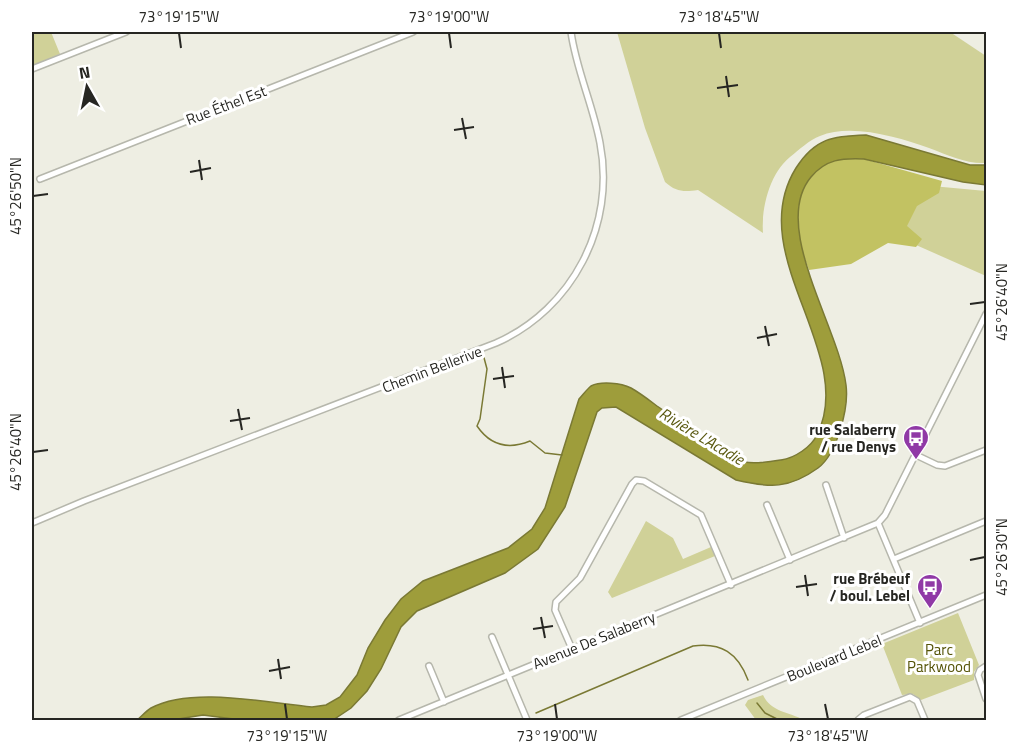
<svg xmlns="http://www.w3.org/2000/svg" width="1018" height="752" viewBox="0 0 1018 752" font-family="'Titillium Web',sans-serif">
  <style>
    .green { fill: #d0d198 }
    .forest { fill: #c2c262 }
    .water { fill: #9e9d3b; stroke: #7a7934; stroke-width: 1.5 }
    .lines { fill: none; stroke-linecap: round; stroke-linejoin: round }
    .stream { stroke: #7a7934; stroke-width: 1.5 }
    .minor-casing { stroke: #b6b7ac; stroke-width: 8 }
    .minor { stroke: #fff; stroke-width: 5 }
    .ticks { fill: none; stroke: #262622; stroke-width: 2 }
    .labels { text-anchor: middle; dominant-baseline: central; stroke-width: 6; stroke-linejoin: round; paint-order: stroke }
    .street-label { font-size: 15px; fill: #262622; stroke: #fff }
    .poi-label { font-size: 15px; font-weight: bold; fill: #262622; stroke: #fff; text-anchor: end }
    .park-label { font-size: 15px; fill: #555408; stroke: #fff }
    .water-label { font-size: 16px; font-style: italic; fill: #59580f; stroke: #fff }
    .neatline { fill: none; stroke: #262622; stroke-width: 2 }
    .ticks-label { font-size: 15px; text-anchor: middle; fill: #262622 }
  </style>
  <rect width="100%" height="100%" fill="#eeeee3"/>
  <path class="green" d="M32,32H51L60,54L32,66Z
    M617,32H950L986,56V163C966,164 948,155 929,148C898,137 851,123 820,136C809,140 799,150 790,157C770,173 761,208 763,233L698,190C684,192 676,192 665,182L645,128Z
    M921,185L986,191V276L898,237Z
    M646,521L673,538L683,559L711,547L715,556L612,598L608,592Z
    M958,613L979,665L974,672V680L921,700L913,694L902,695L882,644Z
    M763,695C771,712 789,712 804,720H756L745,705L748,700Z"/>
  <path class="forest" d="M848,158L864,159L942,181L939,193L917,206L907,226L922,239L916,247L888,243L851,264L809,270C797,239 789,204 812,176C814,173 818,168 821,166C827,161 840,160 848,158Z"/>
  <path class="water" d="M866,135L970,165H986V185L963,182L864,159C842,158 826,159 811,177C770,226 839,327 846,385C849,408 837,454 818,468C789,489 770,488 736,480L616,407L602,408L597,412L565,507L538,549L505,573L417,611L401,627L381,669L367,691L351,708L333,720H241L203,715L172,720H137C141,717 146,711 151,708C192,686 267,703 312,707L326,705L340,697L357,675L368,648L385,620L401,599L423,581L508,548L532,529L545,508L579,399C582,396 587,389 591,386C601,381 621,383 631,388C640,393 649,400 657,406C676,419 695,432 714,444C721,449 728,457 736,460C749,465 768,462 781,460C795,458 811,447 817,435C858,353 742,255 796,168C815,138 833,136 866,135Z"/>
  <g class="lines">
    <path class="stream" d="M483,354L487,369L480,419L477,426C490,445 508,450 530,441L545,453L562,455
      M757,703L765,713L779,720
      M536,713L693,646C721,642 738,653 748,680"/>
    <defs>
      <path id="minor" d="M32,69L126,32
        M40,179L413,32
        M916,455L937,465L945,466L986,450
        M826,485L844,538
        M767,505L790,560
        M32,523L84,501L496,343C573,309 616,225 600,143C593,105 576,69 571,32
        M878,523L920,623
        M894,559L986,521
        M492,637L527,720
        M572,649L555,610L556,602L580,578L632,484L636,480L644,481L701,515L731,585
        M429,666L444,702
        M986,666L980,670L978,675L986,699
        M399,720L878,523L885,515L986,314
        M681,720L986,595
        M858,720L864,715L910,697L917,701L925,720"/>
    </defs>
    <use href="#minor" class="minor-casing"/>
    <use href="#minor" class="minor"/>
  </g>
  <path class="ticks" d="M179,33L181,48M449,33L451,48M719,33L721,48M726,76L729,97M717,88L738,85M462,118L466,139M454,130L474,127M199,160L202,180M190,172L211,168M33,196L48,194M970,304L985,302M765,326L769,346M757,338L777,334M502,367L505,388M493,379L514,376M238,409L242,430M230,421L250,418M33,452L48,450M970,560L985,557M805,575L808,596M796,587L817,584M541,617L545,638M533,629L553,626M278,659L281,679M269,671L290,667M285,704L287,719M555,704L557,719M825,704L828,719"/>
  <defs>
    <symbol id="bus-pin" viewBox="-11 -11 22 30"><path d="M0 17L-7.5 6A9.5 9.5 0 1 1 7.5 6Z" fill="#9039a6" stroke="#fff"/><path d="M-5-6H5V4H4V6H2V4H-2V6H-4V4H-5ZM-3.5-4V0h7V-4ZM-3.5 1.2v1.5H-2V1.2ZM2 1.2v1.5H3.5V1.2Z" fill="#fff"/></symbol>
  </defs>
  <g fill-rule="evenodd">
    <use href="#bus-pin" x="901" y="423" width="30" height="40"/>
    <use href="#bus-pin" x="915" y="572" width="30" height="40"/>
  </g>
  <g class="labels">
    <g class="street-label">
      <text transform="translate(226 105) rotate(-21)">Rue Éthel Est</text>
      <text transform="translate(432 369) rotate(-21)">Chemin Bellerive</text>
      <text transform="translate(594 640) rotate(-22)">Avenue De Salaberry</text>
      <text transform="translate(834 658) rotate(-22)">Boulevard Lebel</text>
    </g>
    <g class="poi-label">
      <text x="896" y="429">rue Salaberry<tspan x="896" dy="17">/ rue Denys</tspan></text>
      <text x="910" y="578">rue Brébeuf<tspan x="910" dy="17">/ boul. Lebel</tspan></text>
    </g>
    <g class="park-label">
      <text x="939" y="649">Parc<tspan x="939" dy="17">Parkwood</tspan></text>
    </g>
    <g class="water-label">
      <text transform="translate(702 436) rotate(31)">Rivière L'Acadie</text>
    </g>
  </g>
  <rect width="1018" height="752" fill="none" stroke="#ffffff" stroke-width="66"/>
  <g transform="translate(87 87) rotate(351)" stroke="#ffffff" stroke-width="4.5" paint-order="stroke">
  <path d="M0-4.5L10 22L0 15L-10 22Z" fill="#262622"/>
  <text y="-9" font-size="16" font-weight="bold" text-anchor="middle" fill="#262622">N</text>
  </g>
  <rect x="33" y="33" width="952" height="686" class="neatline"/>
  <g class="ticks-label">
    <text x="179" y="22">73°19'15"W</text>
    <text x="449" y="22">73°19'00"W</text>
    <text x="719" y="22">73°18'45"W</text>
    <text transform="translate(16 196) rotate(-90)" y="5">45°26'50"N</text>
    <text transform="translate(1002 302) rotate(-90)" y="5">45°26'40"N</text>
    <text transform="translate(16 452) rotate(-90)" y="5">45°26'40"N</text>
    <text transform="translate(1002 557) rotate(-90)" y="5">45°26'30"N</text>
    <text x="287" y="741">73°19'15"W</text>
    <text x="557" y="741">73°19'00"W</text>
    <text x="828" y="741">73°18'45"W</text>
  </g>
</svg>
